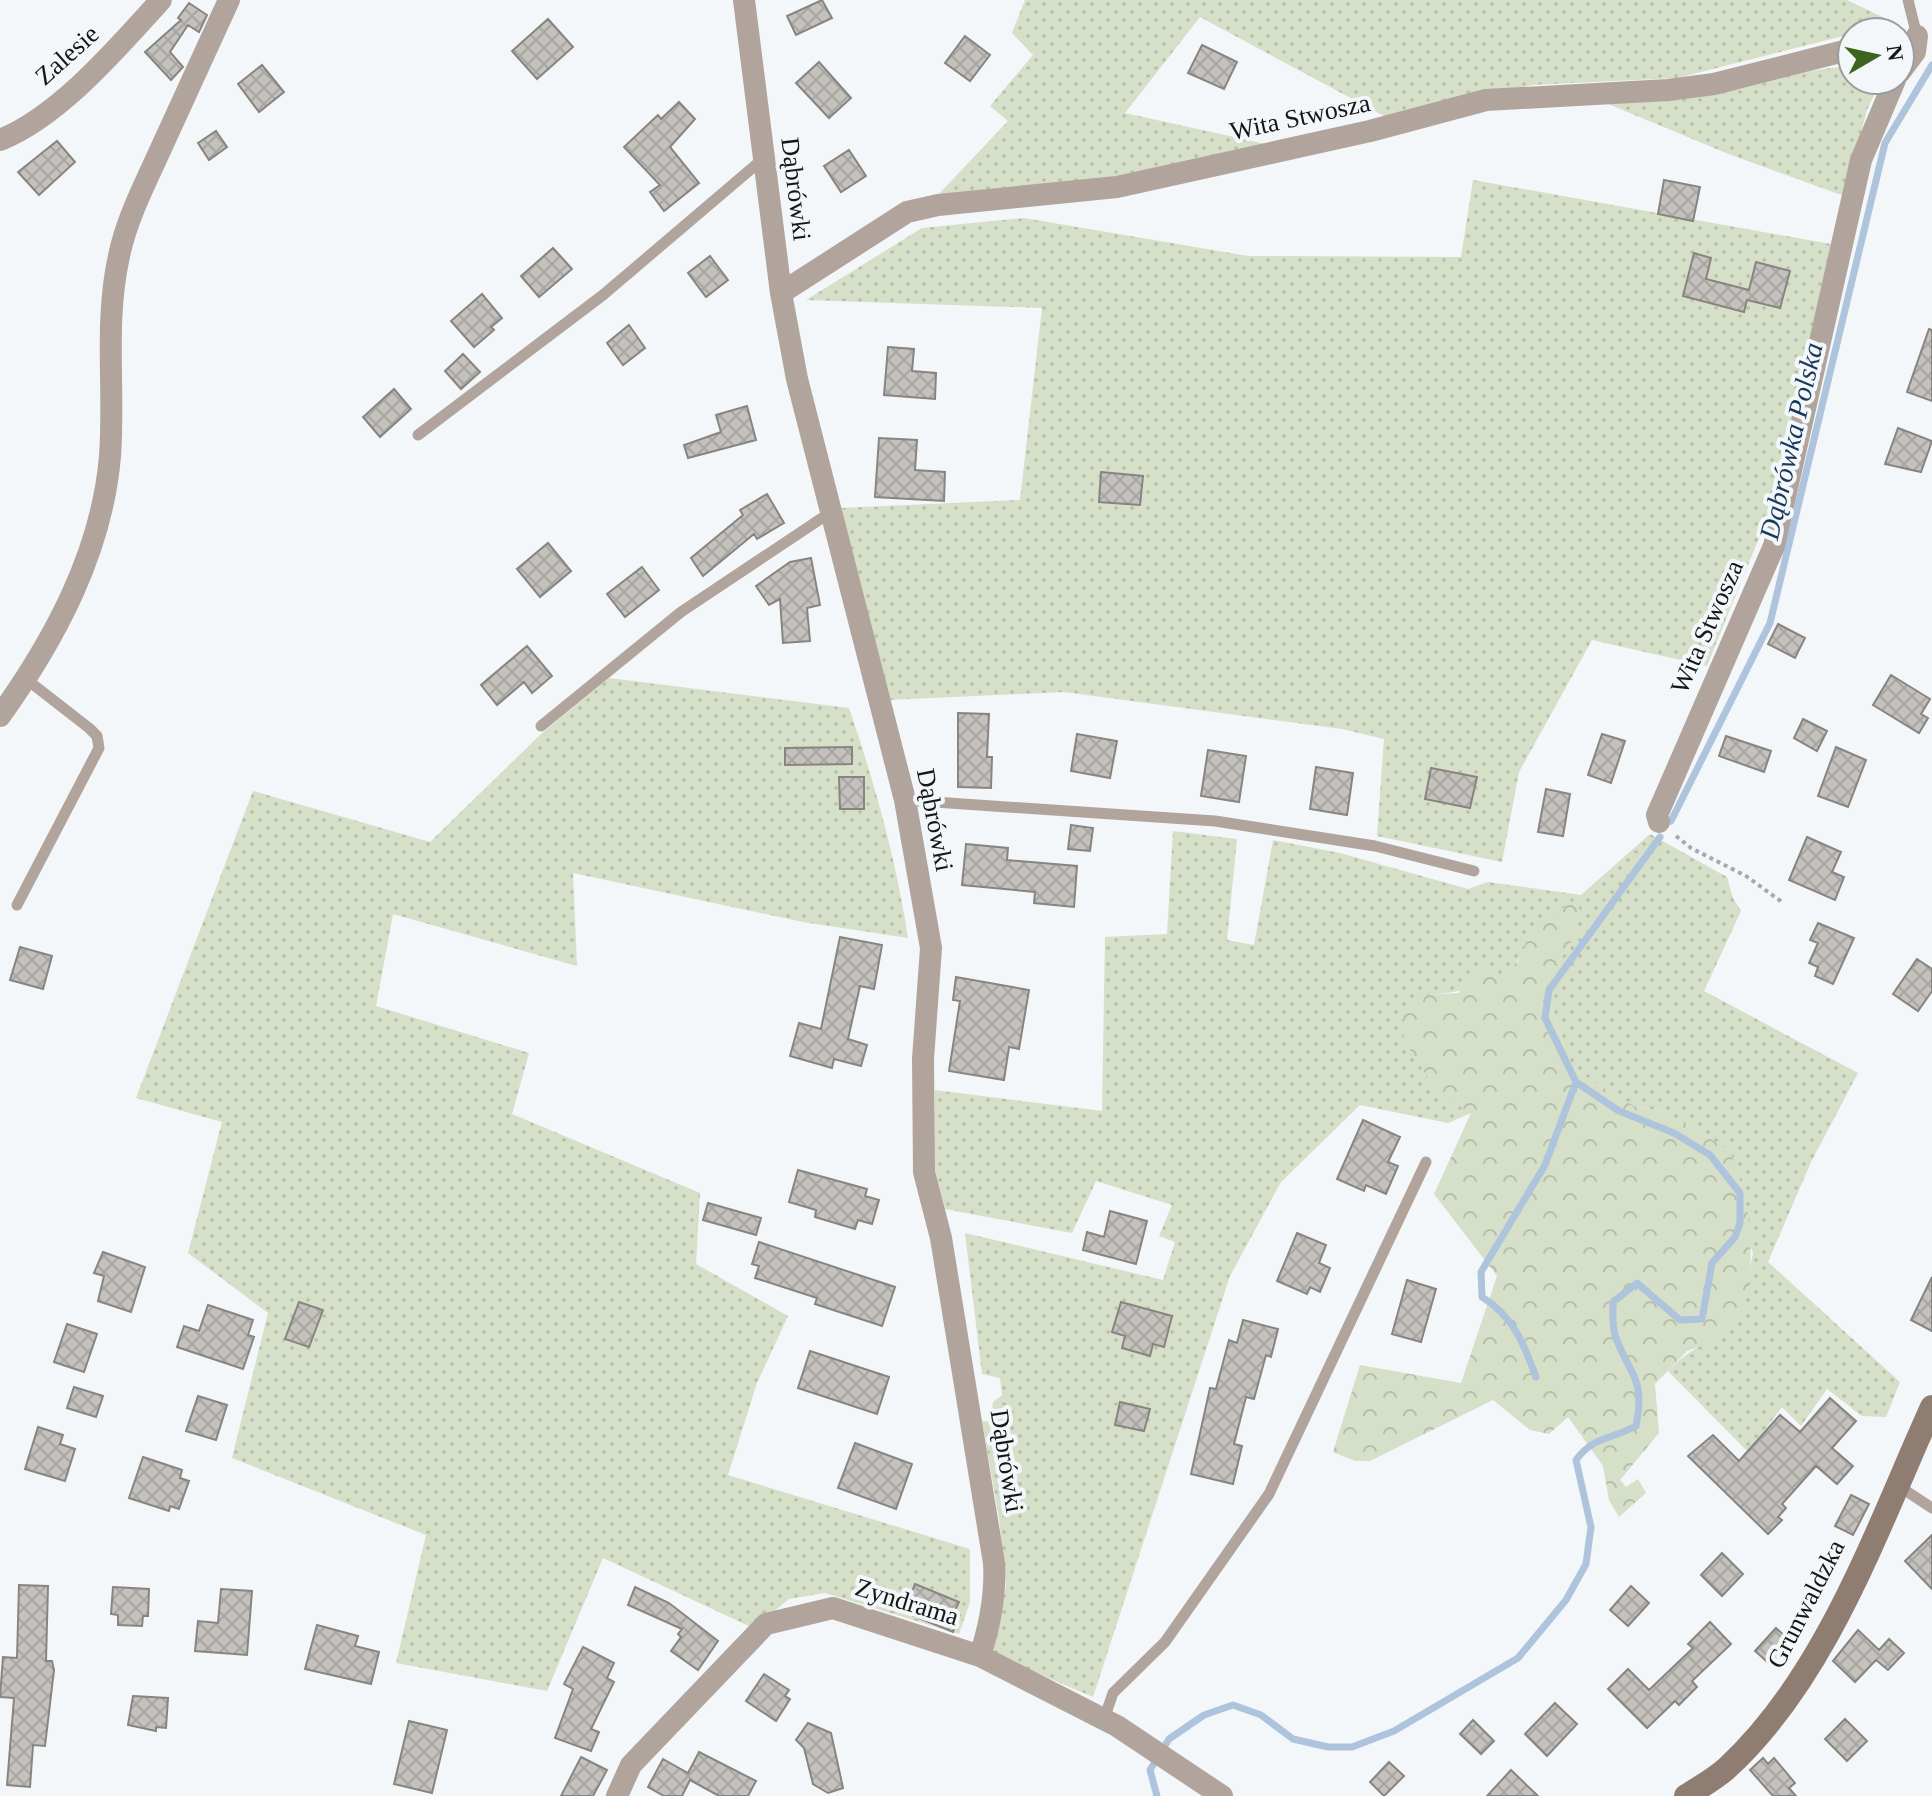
<svg xmlns="http://www.w3.org/2000/svg" width="1932" height="1796" viewBox="0 0 1932 1796" font-family="'Times New Roman',serif">
  <style>
    .grass { fill: url(#grass-dots) }
    .forest { fill: url(#forest-crowns) }
    .lines { fill: none; stroke-linecap: round; stroke-linejoin: round }
    .stream { stroke: #aec3dc; stroke-width: 7 }
    .building { fill: url(#building-cross-hatch); stroke: #888581; stroke-width: 2 }
    .path { stroke: #a6a9ab; stroke-width: 4; stroke-dasharray: 4 4; stroke-linecap: butt }
    .lane { stroke: #b1a49c; stroke-width: 11 }
    .street { stroke: #b1a49c; stroke-width: 22 }
    .secondary { stroke: #907d71; stroke-width: 24 }
    .labels { text-anchor: middle; dominant-baseline: central; stroke-width: 8; stroke-linejoin: round; paint-order: stroke }
    .street-label { font-size: 26px; fill: #151617; stroke: #f3f7fa }
    .water-label { font-size: 28px; font-style: italic; fill: #18375a; stroke: #f3f7fa }
  </style>
  <defs>
    <pattern id="grass-dots" width="8" height="8" patternUnits="userSpaceOnUse" patternTransform="scale(2)"><rect width="8" height="8" fill="#d6dfc8"/><path d="M2 2h.1M6 6h.1" fill="none" stroke="#b7bfab" stroke-width="1.8" stroke-linecap="round"/></pattern>
    <pattern id="forest-crowns" width="20" height="18" patternUnits="userSpaceOnUse" patternTransform="scale(2)"><rect width="20" height="18" fill="#d6dfc8"/><path d="M2 6a3 3 0 1 1 6 0M12 15a3 3 0 1 1 6 0" fill="none" stroke="#b7bfab"/></pattern>
    <pattern id="building-cross-hatch" width="8" height="8" patternUnits="userSpaceOnUse" patternTransform="scale(2)"><rect width="8" height="8" fill="#c5c2be"/><path d="M0 0l8 8M0 8l8-8" fill="none" stroke="#a8a6a3"/></pattern>
  </defs>
  <rect width="100%" height="100%" fill="#f3f7fa"/>
  <path class="grass" d="M1025,0H1847L1895,23L1677,78L1532,85L1386,117L1200,17L1125,113L1266,144L1149,174L936,197L1008,121L990,106L1033,55L1012,33Z
    M1852,65V80H1881L1867,110L1844,196L1731,155L1601,101Z
    M1473,180L1831,244L1783,479L1707,666L1592,640L1519,772L1502,862L1377,836L1384,739L1342,729L1064,692L889,700L841,508L1020,500L1042,308L806,300L922,228L1024,218L1248,256L1461,257Z
    M609,678L849,708C875,784 896,859 908,938L803,922L573,873L577,966L393,914L376,1006L529,1053L512,1114L700,1193L696,1264L788,1316L757,1383L728,1475L970,1549V1602L959,1634L825,1593L789,1599L753,1628L603,1558L547,1691L396,1663L426,1535L232,1458L268,1313L188,1253L222,1122L136,1098L253,791L430,842L541,734Z
    M1173,831L1237,839L1227,940L1254,945L1273,840L1340,853L1468,889L1488,882L1581,895L1650,834L1727,877L1733,898L1741,911L1704,991L1858,1073L1811,1162L1768,1262L1900,1382L1886,1417L1862,1416L1827,1389L1801,1426L1782,1407L1748,1452L1668,1371C1689,1349 1713,1340 1738,1322L1753,1253L1714,1141L1663,1112L1634,1106L1571,1068L1544,985L1575,936L1530,933C1526,942 1523,955 1516,962C1494,986 1457,993 1427,995L1471,1113L1448,1123L1360,1105L1281,1182L1230,1276L1093,1697L993,1654L1006,1585L999,1518L982,1421L991,1422L993,1402L1002,1395L1000,1378L982,1374L965,1233L1163,1280L1175,1242L1159,1236L1172,1205L1096,1181L1072,1233L945,1209L934,1165L935,1090L1102,1111L1105,937L1167,934Z"/>
  <path class="forest" d="M1581,895L1575,936L1544,985L1571,1068L1634,1106L1663,1112L1730,1150C1753,1213 1759,1259 1737,1325L1708,1344L1687,1351L1655,1384L1659,1433L1620,1480L1626,1487L1638,1479L1646,1493L1619,1517L1609,1500L1603,1466L1568,1417L1549,1434L1530,1430L1493,1400L1370,1461H1355L1333,1452L1360,1365L1461,1383L1497,1276L1434,1194L1471,1113L1439,1095L1404,1040V1009L1427,995L1459,993L1474,964L1499,975L1518,961L1530,933Z"/>
  <g class="lines">
    <path class="stream" d="M1671,821L1770,623L1885,143L1932,65
      M1536,1377C1524,1344 1513,1316 1482,1297L1481,1272L1545,1165L1576,1082
      M1157,1796L1150,1770L1169,1739L1204,1715L1233,1705L1261,1715L1293,1739L1328,1747H1352L1394,1731L1518,1658L1566,1600L1586,1564L1591,1527L1576,1460C1594,1436 1610,1440 1636,1426C1646,1376 1629,1376 1615,1335C1612,1325 1613,1312 1613,1302L1637,1283L1680,1320L1702,1319L1712,1263L1735,1237L1740,1223V1193L1710,1155L1674,1133L1619,1111L1576,1082L1545,1018L1549,990L1660,837"/>
  </g>
  <path class="building" d="M822,0L832,18L796,35L787,16Z
    M189,3L207,15L199,32L188,25L170,52L183,67L171,80L145,52L181,20L178,18Z
    M548,19L573,47L537,79L512,51Z
    M965,36L990,55L970,81L945,63Z
    M1202,45L1237,62L1224,89L1188,73Z
    M819,62L851,98L829,118L796,83Z
    M262,65L284,92L259,112L238,84Z
    M679,102L695,119L670,147L699,183L664,211L650,192L660,185L624,147L658,115L661,119Z
    M216,131L227,147L209,160L198,143Z
    M57,141L75,162L39,195L18,172Z
    M849,150L866,176L841,192L824,166Z
    M1664,180L1700,187L1693,221L1658,214Z
    M553,248L572,269L539,297L521,276Z
    M1694,253L1711,258L1706,279L1749,290L1756,262L1790,271L1780,308L1747,300L1744,312L1683,296Z
    M710,256L728,280L706,297L688,273Z
    M482,294L502,318L491,327L494,330L474,347L451,321Z
    M629,325L645,348L623,365L607,343Z
    M1929,329L1932,330V401L1907,392Z
    M888,347L914,349L912,371L936,373L935,399L884,395Z
    M463,354L480,372L461,389L445,371Z
    M394,389L411,409L380,437L363,417Z
    M747,406L756,440L688,458L684,445L721,432L716,415Z
    M1898,428L1932,441L1921,472L1885,464Z
    M879,438L917,440L915,470L945,472L944,501L875,497Z
    M1101,472L1143,476L1140,505L1099,502Z
    M767,494L784,523L757,539L754,534L703,576L691,558L743,515L740,510Z
    M548,543L571,571L540,597L517,569Z
    M811,558L820,605L807,608L810,641L783,643L780,599L769,605L756,586L790,562Z
    M642,567L659,590L625,617L607,594Z
    M1778,624L1805,638L1795,658L1768,644Z
    M527,646L552,676L532,693L524,682L497,705L481,685Z
    M1891,675L1930,699L1921,714L1928,718L1919,733L1873,705Z
    M958,713L989,714L987,757H992L991,788L958,787Z
    M1803,719L1827,731L1817,751L1794,738Z
    M1077,734L1117,741L1110,778L1071,771Z
    M1602,734L1625,741L1611,783L1588,775Z
    M1726,736L1771,751L1764,772L1719,756Z
    M852,747V764L785,765V748Z
    M1836,747L1866,760L1848,807L1818,796Z
    M1208,750L1246,756L1239,802L1201,796Z
    M1316,767L1353,773L1347,815L1310,809Z
    M1431,768L1477,777L1470,808L1425,799Z
    M839,777H864V809H840Z
    M1546,789L1570,794L1563,836L1538,832Z
    M1071,825L1093,828L1090,851L1068,849Z
    M1807,837L1841,852L1832,872L1844,877L1835,900L1789,880Z
    M966,844L1008,848L1007,860L1077,866L1074,907L1034,903L1035,892L962,885Z
    M1818,923L1854,938L1833,984L1815,976L1818,967L1809,963L1818,943L1810,940Z
    M840,937L882,945L874,989L860,986L848,1039L867,1045L861,1066L834,1059L832,1068L790,1056L799,1023L821,1029Z
    M20,947L52,956L43,989L10,980Z
    M1917,959L1932,969V991L1918,1011L1893,994Z
    M956,977L1029,990L1019,1049L1009,1047L1004,1080L949,1071L960,1001L953,1000Z
    M1363,1120L1400,1137L1388,1162L1398,1166L1386,1194L1366,1185L1364,1191L1337,1179Z
    M798,1170L867,1189L865,1196L879,1200L872,1224L858,1220L855,1229L815,1217L816,1210L789,1202Z
    M708,1203L761,1218L756,1235L703,1220Z
    M1110,1211L1147,1221L1136,1264L1083,1250L1087,1232L1104,1237Z
    M1297,1233L1326,1245L1319,1263L1330,1268L1320,1292L1310,1287L1307,1294L1277,1281Z
    M759,1242L895,1287L882,1326L815,1304L817,1298L755,1278L759,1266L752,1264Z
    M103,1252L145,1267L131,1312L98,1301L104,1276L94,1273Z
    M1932,1277V1331L1911,1320Z
    M1407,1280L1436,1289L1421,1342L1392,1334Z
    M299,1302L323,1310L309,1347L285,1339Z
    M1121,1302L1172,1316L1164,1347L1153,1344L1150,1356L1122,1348L1125,1336L1112,1332Z
    M208,1305L253,1320L248,1335L254,1337L243,1369L177,1347L184,1326L199,1331Z
    M1243,1320L1278,1329L1271,1357L1266,1355L1254,1399L1246,1397L1234,1444L1242,1446L1233,1484L1191,1474L1210,1388L1216,1389L1229,1340L1237,1343Z
    M67,1324L97,1334L84,1372L54,1362Z
    M810,1351L889,1377L877,1414L798,1388Z
    M74,1387L103,1396L96,1417L67,1408Z
    M198,1396L227,1405L216,1440L186,1431Z
    M1830,1398L1856,1421L1832,1448L1853,1466L1837,1484L1816,1466L1782,1504L1786,1508L1778,1517L1782,1520L1768,1534L1688,1456L1713,1435L1739,1461L1780,1415L1800,1432Z
    M1120,1402L1150,1409L1144,1431L1115,1425Z
    M38,1427L63,1435L60,1444L75,1449L65,1481L25,1469Z
    M855,1443L912,1464L896,1509L838,1488Z
    M143,1457L182,1470L180,1478L189,1481L179,1509L170,1506L169,1511L129,1498Z
    M1851,1495L1869,1504L1853,1535L1835,1526Z
    M1932,1535V1589L1905,1561Z
    M1722,1553L1743,1574L1722,1596L1701,1575Z
    M915,1584L959,1602L954,1612L960,1615L953,1632L904,1612Z
    M19,1585L48,1586L46,1661H52L54,1670L45,1746L33,1745L30,1787L7,1785L14,1698L0,1697L3,1657L17,1658Z
    M1631,1586L1649,1603L1628,1626L1610,1610Z
    M113,1587L149,1589L148,1616H143L142,1626L118,1625V1615L111,1614Z
    M635,1587L669,1603L718,1641L698,1670L671,1651L681,1637L678,1634L682,1629L628,1605Z
    M221,1589L252,1591L247,1655L195,1651L198,1621L218,1623Z
    M1710,1622L1731,1644L1692,1681L1697,1687L1679,1705L1675,1701L1647,1728L1608,1689L1628,1669L1649,1690L1693,1648L1688,1644Z
    M317,1625L358,1636L355,1646L379,1652L371,1684L305,1669Z
    M1776,1628L1794,1644L1773,1667L1755,1651Z
    M1858,1630L1879,1650L1889,1639L1904,1653L1888,1670L1876,1660L1855,1682L1833,1661Z
    M583,1647L614,1663L607,1678L614,1682L591,1729L599,1732L591,1751L555,1738L573,1689L564,1684Z
    M764,1674L789,1690L785,1696L790,1699L776,1721L746,1701Z
    M133,1696L168,1698L166,1728L156,1727V1731L128,1725Z
    M1555,1703L1577,1724L1547,1756L1525,1734Z
    M1845,1719L1867,1741L1847,1761L1825,1739Z
    M1473,1720L1494,1741L1481,1754L1460,1734Z
    M409,1721L447,1730L432,1793L394,1784Z
    M808,1723L831,1733L843,1788L828,1793L813,1784L804,1748L796,1740Z
    M699,1752L756,1781L748,1796H719L690,1780L682,1796H664L648,1787L663,1759L688,1773Z
    M581,1757L607,1770L593,1796H561Z
    M1763,1758L1768,1764L1774,1758L1795,1783L1789,1788L1796,1796H1773L1750,1770Z
    M1389,1762L1404,1776L1384,1796L1370,1782Z
    M1511,1770L1538,1796H1487Z"/>
  <g class="lines">
    <path class="path" d="M1676,836L1691,848L1746,876L1782,902"/>
    <path class="lane" d="M1908,0L1917,36
      M418,435L603,295L764,158
      M541,726L681,612L831,512
      M905,800L1215,821L1375,846L1474,871
      M17,905L99,748L97,736L89,728L26,679
      M1897,1485L1932,1508
      M1104,1719L1113,1693L1165,1642L1269,1494L1426,1162"/>
    <path class="street" d="M744,0L781,293L797,379L905,800L931,948L923,1059L924,1172L941,1238L994,1563C996,1596 990,1625 980,1656
      M1900,72L1915,52L1917,36
      M0,140C60,116 118,47 161,0
      M781,293L907,212L938,205L1117,187L1370,131L1486,100L1668,90L1714,84L1852,49
      M0,716C55,639 102,552 110,456C115,389 104,323 119,256C127,217 147,180 163,144C185,96 207,48 229,0
      M1659,822L1657,815L1774,546L1861,160L1895,80
      M617,1796L631,1765L766,1624L833,1608L980,1656L1117,1726L1222,1796"/>
    <path class="secondary" d="M1686,1796C1700,1787 1715,1779 1727,1768C1827,1676 1877,1528 1932,1407"/>
  </g>
  <g class="labels">
    <g class="street-label">
      <text transform="translate(67 55) rotate(-42)">Zalesie</text>
      <text transform="translate(1300 117) rotate(-12)">Wita Stwosza</text>
      <text transform="translate(796 189) rotate(83)">Dąbrówki</text>
      <text transform="translate(1707 627) rotate(-66)">Wita Stwosza</text>
      <text transform="translate(935 820) rotate(79)">Dąbrówki</text>
      <text transform="translate(1007 1461) rotate(81)">Dąbrówki</text>
      <text transform="translate(907 1602) rotate(17)">Zyndrama</text>
      <text transform="translate(1806 1604) rotate(-63)">Grunwaldzka</text>
    </g>
    <g class="water-label">
      <text transform="translate(1791 441) rotate(-77)">Dąbrówka Polska</text>
    </g>
  </g>
  <g transform="translate(1876 56) rotate(81)"><circle r="38" fill="#f3f7fa" stroke="#9a9d9f" stroke-width="2"/>
  <path d="M0-6L14 30L0 20L-14 30Z" fill="#3c641f"/>
  <text y="-12" font-size="22" font-weight="bold" text-anchor="middle" fill="#151617">N</text>
  </g>
</svg>
